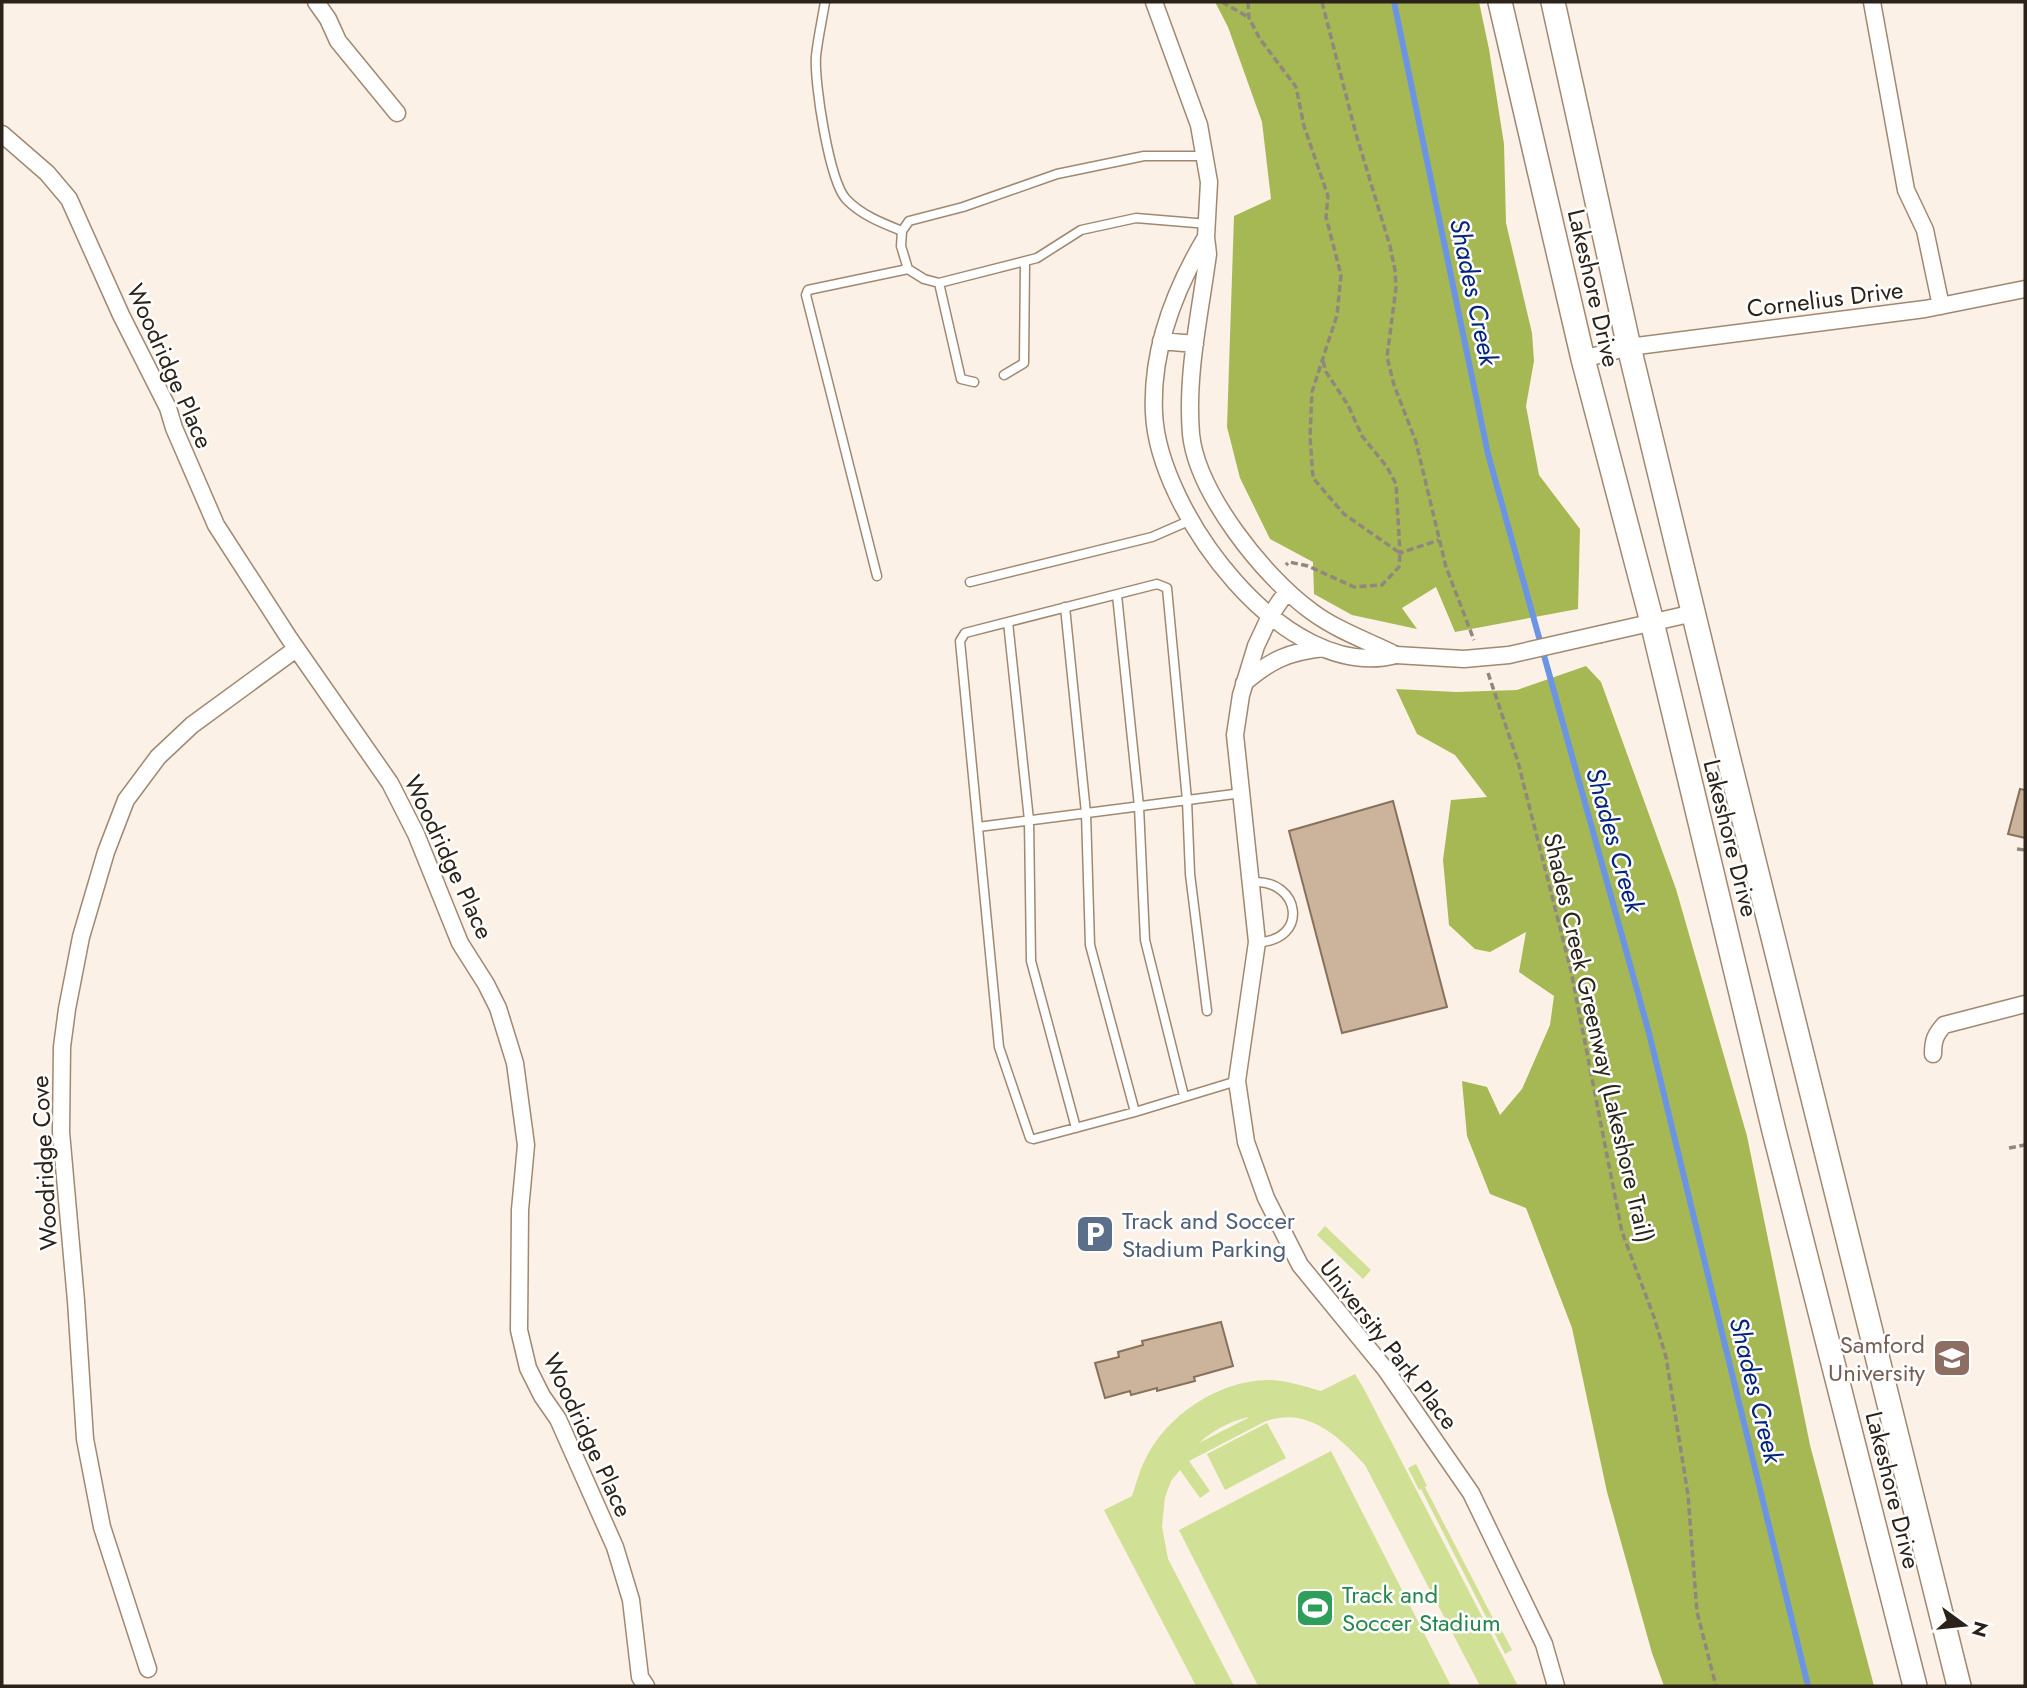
<svg xmlns="http://www.w3.org/2000/svg" width="2027" height="1688" viewBox="0 0 2027 1688" font-family="Jost,sans-serif">
  <style>
    .green { fill: #d0e094; fill-rule: evenodd }
    .forest { fill: #a6b853 }
    .lines { fill: none; stroke-linecap: round; stroke-linejoin: round }
    .stream { stroke: #6c94e5; stroke-width: 6 }
    .building { fill: #ccb39b; stroke: #88715b; stroke-width: 2 }
    .service-casing { stroke: #a08871; stroke-width: 11 }
    .minor-casing { stroke: #a08871; stroke-width: 19 }
    .secondary-casing { stroke: #a08871; stroke-width: 26 }
    .path { stroke: #91877e; stroke-width: 3.5; stroke-dasharray: 7 3.5; stroke-linecap: butt }
    .service { stroke: #fff; stroke-width: 8 }
    .minor { stroke: #fff; stroke-width: 16 }
    .secondary { stroke: #fff; stroke-width: 23 }
    .minor-bridge-casing { stroke: #a08871; stroke-width: 19; stroke-linecap: butt }
    .minor-bridge { stroke: #fff; stroke-width: 16 }
    .labels { text-anchor: middle; dominant-baseline: central; stroke-width: 5; stroke-linejoin: round; paint-order: stroke }
    .street-label { font-size: 24px; fill: #2b2219; stroke: #fff }
    .service-label { font-size: 24px; fill: #4e5e75; stroke: #fff; text-anchor: start }
    .education-label { font-size: 24px; fill: #785e54; stroke: #fff; text-anchor: end }
    .leisure-label { font-size: 24px; fill: #27864d; stroke: #fff; text-anchor: start }
    .water-label { font-size: 26px; font-style: italic; fill: #022380; stroke: #fff }
  </style>
  <rect width="100%" height="100%" fill="#fcf1e7"/>
  <path class="green" d="M1325,1226L1371,1270L1363,1279L1317,1235Z
    M1355,1374L1364,1389L1518,1686H1480L1365,1465C1339,1436 1306,1405 1264,1422L1189,1461L1210,1491L1200,1498L1180,1470L1171,1481L1165,1497L1162,1526L1168,1559L1234,1686H1196L1104,1510L1132,1496C1136,1485 1139,1471 1145,1460C1166,1416 1217,1381 1267,1380C1285,1380 1303,1386 1321,1391ZM1248,1417V1418L1199,1443C1213,1430 1229,1422 1248,1417Z
    M1267,1423L1286,1458L1225,1490L1207,1454Z
    M1331,1451L1451,1686H1258L1179,1530Z
    M1416,1464L1427,1486L1425,1487L1499,1630L1501,1629L1512,1650L1505,1654L1421,1489L1419,1490L1408,1468Z"/>
  <path class="forest" d="M1215,2H1479L1489,49L1504,144L1506,223L1532,333L1534,361L1526,406L1539,475L1580,529L1578,609L1455,632L1436,587L1402,608L1417,629L1352,615L1314,594L1313,562L1270,539L1240,478L1227,427L1234,216L1271,199L1262,122L1228,27Z
    M1586,666L1601,682L1676,889L1747,1136L1810,1445L1874,1686H1664L1652,1653L1607,1492L1572,1328L1526,1208L1490,1194L1467,1136L1462,1081L1487,1087L1500,1115L1522,1089L1550,1025L1554,996L1519,972L1526,932L1490,952L1475,949L1449,925L1443,860L1451,800L1487,797L1455,755L1417,734L1396,689L1456,692L1517,690Z"/>
  <g class="lines">
    <path class="stream" d="M1394,2L1488,454L1649,1033L1808,1686"/>
  </g>
  <path class="building" d="M2020,789L2025,790V838L2008,834Z
    M1393,801L1447,1007L1342,1033L1289,831Z
    M1221,1322L1233,1366L1194,1377L1195,1381L1157,1391V1388L1131,1395L1130,1391L1105,1398L1095,1363L1119,1357L1118,1352L1143,1345L1142,1341Z"/>
  <g class="lines">
    <defs>
      <path id="service" d="M825,2C822,20 818,38 816,56C814,82 829,180 846,199C861,215 882,223 902,231
        M1204,156H1144L1057,174L963,207L909,221L902,231L901,246L908,269L924,279L939,283L1037,258L1081,230L1136,218L1208,224
        M939,283L961,379L974,382
        M1004,375L1024,363L1025,261
        M877,576L806,295L808,290L908,269
        M970,582L1152,537L1191,520
        M1117,595L1139,806L1145,940L1184,1096
        M1065,607L1086,813L1090,945L1135,1112
        M1008,622L1029,820L1031,961L1076,1128
        M978,827L1242,793
        M1252,882C1302,879 1309,942 1257,942
        M1207,1011L1190,874L1187,800L1167,588L1157,584L965,633L960,641L999,1047L1030,1138L1034,1139L1135,1112L1237,1081"/>
      <path id="minor" d="M316,2L328,19L338,41L397,113
        M1154,2L1199,125L1209,182L1206,237L1208,254C1200,314 1186,374 1191,434C1197,493 1264,577 1311,611C1336,630 1368,641 1396,655
        M1872,2L1906,190L1925,230L1941,306
        M2,134L47,173L69,199L121,315L168,408L174,428L216,525L289,638L390,783L416,834L460,943L486,984L498,1008L515,1063L526,1145L520,1210L519,1330L528,1368L542,1396L558,1419L615,1547L631,1600L640,1677L646,1686
        M1206,237C1175,289 1151,351 1154,413C1158,511 1285,684 1396,655
        M1161,341L1195,344
        M1583,359L1629,347L1925,309L2025,289
        M1287,591L1270,616L1256,646L1241,695L1235,735L1257,942L1237,1081L1246,1142L1266,1198L1300,1265L1386,1370L1471,1493L1544,1644L1556,1686
        M1601,634L1694,613
        M1244,683C1271,660 1288,652 1323,648
        M1933,1054C1933,1041 1935,1035 1944,1025L2025,1004
        M148,1669L102,1527L85,1439L76,1301L61,1132L62,1047L67,1009L81,937L106,852L126,800L158,757L192,725L296,649"/>
      <path id="secondary" d="M1500,2L1583,359L1652,622L1774,1131L1915,1686
        M1553,2L1629,347L1727,752L1959,1686"/>
    </defs>
    <use href="#service" class="service-casing"/>
    <use href="#minor" class="minor-casing"/>
    <use href="#secondary" class="secondary-casing"/>
    <path class="path" d="M1222,2L1248,17
      M1248,2L1249,18L1260,39L1296,87L1304,126L1328,196L1326,217L1341,275L1337,315L1312,392L1310,437L1313,478L1344,514L1400,553L1399,567L1382,585L1354,587L1308,566L1289,562L1286,565
      M1322,2L1356,134L1390,246L1395,270L1396,288L1387,357L1394,385L1416,442L1446,567L1474,640
      M1323,361L1326,372L1348,405L1362,436L1387,467L1396,484L1400,553L1439,540
      M1488,673L1518,762L1571,971L1622,1232L1654,1317L1666,1357L1688,1495L1697,1612L1716,1686
      M2017,849L2025,850
      M2009,1148L2025,1145"/>
    <use href="#service" class="service"/>
    <use href="#minor" class="minor"/>
    <use href="#secondary" class="secondary"/>
    <defs>
      <path id="minor-bridge" d="M1396,655L1464,659L1509,655L1601,634"/>
    </defs>
    <use href="#minor-bridge" class="minor-bridge-casing"/>
    <use href="#minor-bridge" class="minor-bridge"/>
  </g>
  <defs>
    <symbol id="parking-square" viewBox="-11 -11 22 22"><rect x="-9" y="-9" width="18" height="18" rx="4" fill="#5c6f8a" stroke="#fff"/><path d="M-3.5-5.5H1a3.5 3.5 0 0 1 0 7H-1V5.5H-3.5ZM-1-3.4V-.6H.8a1.4 1.4 0 0 0 0-2.8Z" fill="#fff"/></symbol>
    <symbol id="university-square" viewBox="-11 -11 22 22"><rect x="-9" y="-9" width="18" height="18" rx="4" fill="#8d6e63" stroke="#fff"/><path d="M0-5L7-2L0 1L-7-2ZM-4 1L0 2.5L4 1V4Q0 6-4 4Z" fill="#fff"/></symbol>
    <symbol id="stadium-square" viewBox="-11 -11 22 22"><rect x="-9" y="-9" width="18" height="18" rx="4" fill="#2e9e5b" stroke="#fff"/><path d="M0-5a6.5 5 0 1 0 0 10a6.5 5 0 1 0 0-10ZM-3.5-1.8h7v3.6h-7Z" fill="#fff"/></symbol>
  </defs>
  <g fill-rule="evenodd">
    <use href="#parking-square" x="1073" y="1212" width="44" height="44"/>
    <use href="#university-square" x="1930" y="1336" width="44" height="44"/>
    <use href="#stadium-square" x="1293" y="1586" width="44" height="44"/>
  </g>
  <g class="labels">
    <g class="street-label">
      <text transform="translate(1594 288) rotate(77)">Lakeshore Drive</text>
      <text transform="translate(1825 299) rotate(-7)">Cornelius Drive</text>
      <text transform="translate(170 366) rotate(66)">Woodridge Place</text>
      <text transform="translate(1731 838) rotate(76)">Lakeshore Drive</text>
      <text transform="translate(449 857) rotate(65)">Woodridge Place</text>
      <text transform="translate(1599 1038) rotate(77)">Shades Creek Greenway (Lakeshore Trail)</text>
      <text transform="translate(44 1163) rotate(-93)">Woodridge Cove</text>
      <text transform="translate(1389 1344) rotate(52)">University Park Place</text>
      <text transform="translate(588 1435) rotate(65)">Woodridge Place</text>
      <text transform="translate(1893 1490) rotate(76)">Lakeshore Drive</text>
    </g>
    <g class="service-label">
      <text x="1122" y="1220">Track and Soccer<tspan x="1122" dy="28">Stadium Parking</tspan></text>
    </g>
    <g class="education-label">
      <text x="1925" y="1344">Samford<tspan x="1925" dy="28">University</tspan></text>
    </g>
    <g class="leisure-label">
      <text x="1342" y="1594">Track and<tspan x="1342" dy="28">Soccer Stadium</tspan></text>
    </g>
    <g class="water-label">
      <text transform="translate(1474 292) rotate(78)">Shades Creek</text>
      <text transform="translate(1615 840) rotate(74)">Shades Creek</text>
      <text transform="translate(1756 1390) rotate(76)">Shades Creek</text>
    </g>
  </g>
  <rect width="2027" height="1688" fill="none" stroke="#2b2219" stroke-width="7"/>
  <g transform="translate(1964 1625) rotate(105)" stroke="#ffffff" stroke-width="5" paint-order="stroke">
  <path d="M0-5L12 26L0 18L-12 26Z" fill="#2b2219"/>
  <text y="-10" font-size="19" font-weight="bold" text-anchor="middle" fill="#2b2219">N</text>
  </g>
</svg>
